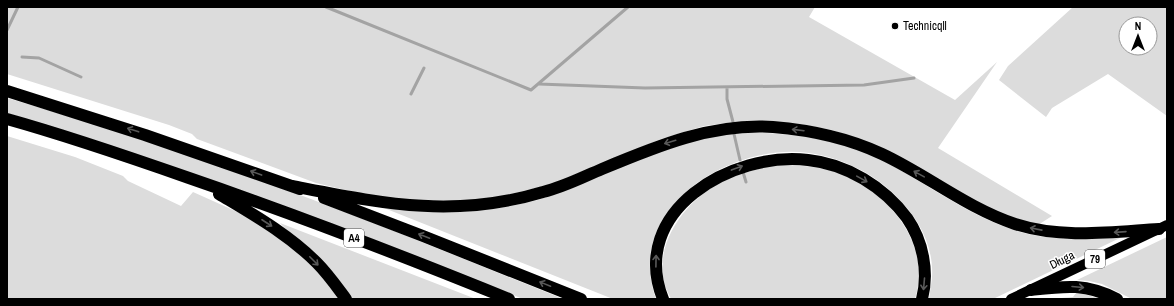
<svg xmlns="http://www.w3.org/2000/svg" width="1174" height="306" viewBox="0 0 1174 306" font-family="'Archivo Narrow',sans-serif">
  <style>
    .green { fill: #dcdcdc; fill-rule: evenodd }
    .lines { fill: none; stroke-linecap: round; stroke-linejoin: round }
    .stream { stroke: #a3a3a3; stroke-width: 3 }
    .primary { stroke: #000; stroke-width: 10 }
    .highway { stroke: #000; stroke-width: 12 }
    .oneway { stroke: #595959 }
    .poi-dot { fill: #000; stroke: #fff; stroke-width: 1.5 }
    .labels { text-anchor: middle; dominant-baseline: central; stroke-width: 3; stroke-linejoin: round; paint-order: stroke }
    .shield { fill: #fff; stroke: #4c4c4c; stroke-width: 1 }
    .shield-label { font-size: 11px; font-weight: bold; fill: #000 }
    .poi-label { font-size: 12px; fill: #000; stroke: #fff; text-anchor: start }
    .street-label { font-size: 12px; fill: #000; stroke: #fff }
  </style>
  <rect width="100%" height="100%" fill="#fff"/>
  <path class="green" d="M9,7H815L809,17L955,100L997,62L938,148L1052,216L1038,225L1016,219L997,212L859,139L832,130L799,124L764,121L735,122L704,126L661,139L552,184L503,196L466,201L397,199L358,193L316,183L197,139L192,134L169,125L7,74V9Z
    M1073,7H1167V116L1108,74L1052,108L1046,117L999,80L1008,66ZM1126,24H1150V48H1126Z
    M7,98C124,132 239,171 353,215C423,242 493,271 563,299H523L362,235L94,140L7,113Z
    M740,132C789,133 838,138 882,160C930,185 975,221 1028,234C1059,241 1091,239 1122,237L993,299H929C930,292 931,285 932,278C934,246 919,219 897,197C874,173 842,158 809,153C730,142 623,209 656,299H613L384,208L431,212H463L511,206L538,200L566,190L653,153L693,140Z
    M7,136L75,157L123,176L128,181L181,206L193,192L242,214L281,238L315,269L340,299H7Z
    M776,165C798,165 821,166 842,174C890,194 932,245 915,299H671C669,294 666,290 665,285C652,242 689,196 726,180C742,173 759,168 776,165Z
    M280,223L476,299H351Z
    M1167,237V299H1132L1102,284L1089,281L1077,280Z
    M1076,293L1084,294L1101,299H1050L1073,297Z"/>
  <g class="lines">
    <path class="stream" d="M326,7L531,90L628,7
      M7,30L18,7
      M22,57L39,58L81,77
      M539,84L645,88L864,85L914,78
      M727,87V99L733,122
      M411,94L424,68
      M734,134L740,160
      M743,172L746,182"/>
    <path class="primary" d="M1011,299L1167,225"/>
    <path class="highway" d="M7,91L145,135L300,189
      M7,119C68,136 129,157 189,178C297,215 403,256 509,299
      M292,186C381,203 453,219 543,192C564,187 583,177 602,169C657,146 712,123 773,127C810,130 848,138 882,154C927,175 967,208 1015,224C1061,239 1111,232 1159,229
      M219,194C254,215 288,234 317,263C328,274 337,287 346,299
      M324,198L423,236L581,299
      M1031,290C1065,286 1085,283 1117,299
      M663,299C628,211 732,151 808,160C847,164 884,187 907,218C923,241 929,272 922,299"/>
  </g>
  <defs><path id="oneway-shaft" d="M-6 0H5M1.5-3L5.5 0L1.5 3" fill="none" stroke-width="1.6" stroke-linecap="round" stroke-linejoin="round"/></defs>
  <g class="oneway">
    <use href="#oneway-shaft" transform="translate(133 130) rotate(-162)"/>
    <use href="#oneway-shaft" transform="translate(798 130) rotate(-173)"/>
    <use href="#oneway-shaft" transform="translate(670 142) rotate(163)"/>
    <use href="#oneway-shaft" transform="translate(737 168) rotate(-20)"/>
    <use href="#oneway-shaft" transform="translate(256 173) rotate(-160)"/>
    <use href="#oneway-shaft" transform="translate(919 174) rotate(-151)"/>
    <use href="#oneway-shaft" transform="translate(862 179) rotate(29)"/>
    <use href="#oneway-shaft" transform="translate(267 223) rotate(33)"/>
    <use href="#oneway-shaft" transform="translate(1036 229) rotate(-169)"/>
    <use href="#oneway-shaft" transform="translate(1120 232) rotate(176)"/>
    <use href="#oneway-shaft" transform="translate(424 236) rotate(-159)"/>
    <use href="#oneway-shaft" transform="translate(314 261) rotate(45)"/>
    <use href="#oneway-shaft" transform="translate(656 261) rotate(-89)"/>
    <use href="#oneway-shaft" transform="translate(545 284) rotate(-158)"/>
    <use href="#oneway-shaft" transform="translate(924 284) rotate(95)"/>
    <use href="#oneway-shaft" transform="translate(1078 287) rotate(5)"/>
  </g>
  <circle class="poi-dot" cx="895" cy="26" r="4"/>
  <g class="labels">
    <g class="shield">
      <rect x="344" y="229" width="20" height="18" rx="3"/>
      <rect x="1085" y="250" width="20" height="18" rx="3"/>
    </g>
    <g class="shield-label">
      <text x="354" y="238">A4</text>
      <text x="1095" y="259">79</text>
    </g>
    <g class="poi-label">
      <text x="903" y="26">Technicqll</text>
    </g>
    <g class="street-label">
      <text transform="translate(1062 260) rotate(-26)">Długa</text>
    </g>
  </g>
  <rect width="1174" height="306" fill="none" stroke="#000000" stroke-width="16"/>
  <g transform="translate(1138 36)"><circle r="19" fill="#ffffff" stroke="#999999"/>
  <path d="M0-3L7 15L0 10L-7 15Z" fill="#000000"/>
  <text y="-6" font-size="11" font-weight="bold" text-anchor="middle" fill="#000000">N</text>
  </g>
</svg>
